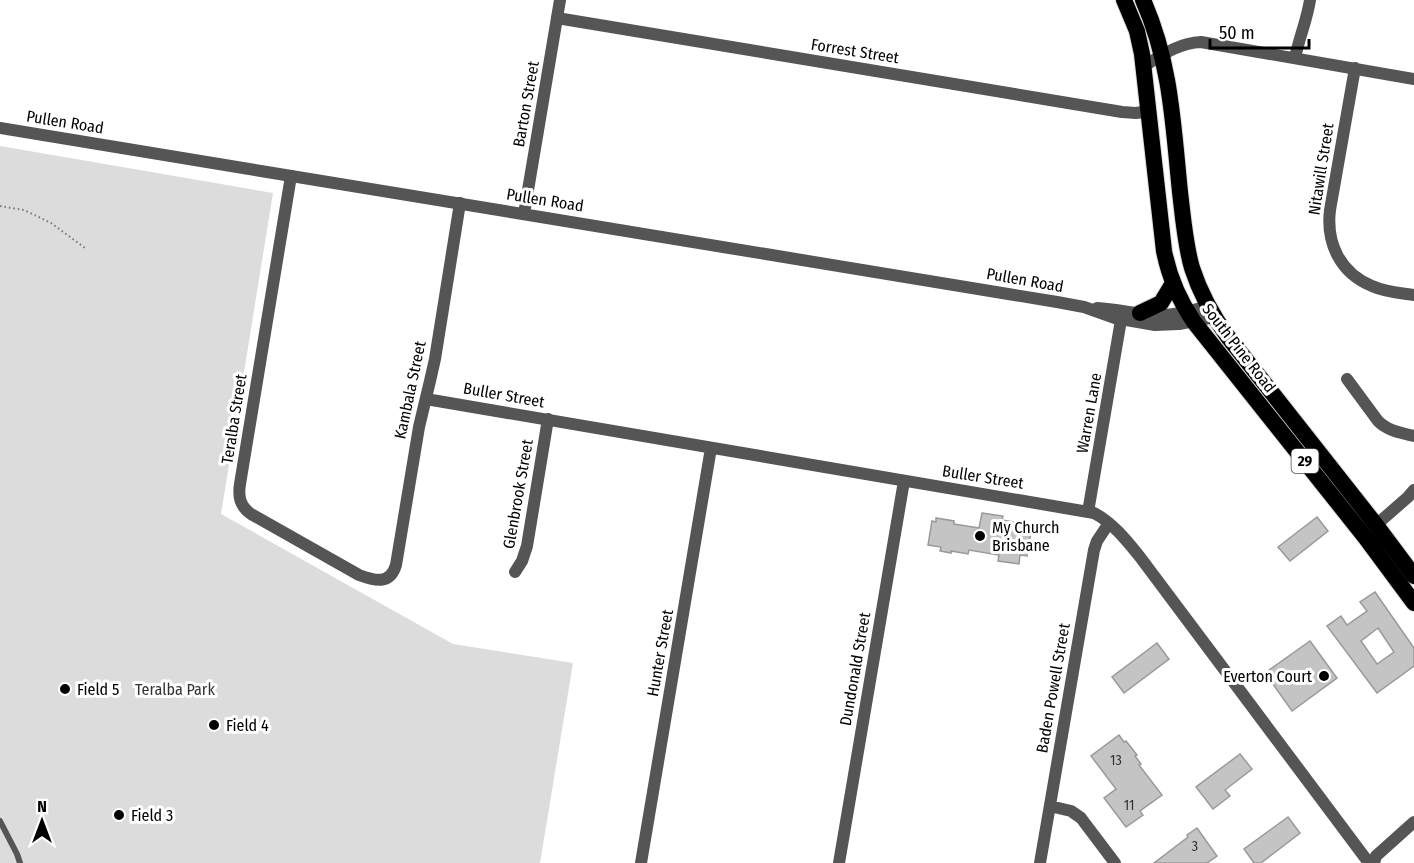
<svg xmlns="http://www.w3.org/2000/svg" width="1414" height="863" viewBox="0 0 1414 863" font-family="'Fira Sans Condensed',sans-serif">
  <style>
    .green { fill: #dcdcdc }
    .building { fill: #c4c4c4; stroke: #999; stroke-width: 1.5; fill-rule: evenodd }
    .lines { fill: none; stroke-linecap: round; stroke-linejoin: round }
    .trunk-casing { stroke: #dbdbdb; stroke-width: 18 }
    .path { stroke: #777; stroke-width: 2; stroke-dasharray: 1.5 3; stroke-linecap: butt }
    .service { stroke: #555; stroke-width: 6 }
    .minor { stroke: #555; stroke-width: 12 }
    .tertiary { stroke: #555; stroke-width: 12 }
    .trunk { stroke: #000; stroke-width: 16 }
    .poi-dot { fill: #000; stroke: #fff; stroke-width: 2 }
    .labels { text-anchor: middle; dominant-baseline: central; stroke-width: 6; stroke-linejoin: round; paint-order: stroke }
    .number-label { font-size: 14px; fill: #313131 }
    .shield { fill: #fff; stroke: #4c4c4c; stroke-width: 1.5 }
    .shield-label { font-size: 15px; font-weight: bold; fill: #000 }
    .street-label { font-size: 16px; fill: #000; stroke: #fff }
    .poi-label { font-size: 16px; fill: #000; stroke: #fff; text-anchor: start }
    .park-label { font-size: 16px; fill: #333; stroke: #fff }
  </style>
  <rect width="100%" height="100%" fill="#fff"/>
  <path class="green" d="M0,146L273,193L221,514L453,644L573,663L540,863H0Z"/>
  <path class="building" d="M982,513L1003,516L1002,520L1032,525L1027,556L1020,555L1019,564L998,561L999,555L969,550L968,554L951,551V553L940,551L941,547L928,545L932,521L936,522V518L954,521V524L979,528Z
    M1317,517L1328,531L1290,561L1278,547Z
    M1375,592L1414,648V666L1377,693L1327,626L1341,616L1347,625L1367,611L1360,602ZM1378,628L1394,652L1377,664L1361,641Z
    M1310,641L1337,678L1292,711L1265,673Z
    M1157,643L1169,659L1124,693L1112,677Z
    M1119,735L1124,742L1126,741L1137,755L1135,756L1141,764L1139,765L1162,795L1140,811L1143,815L1126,827L1104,798L1116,789L1091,756Z
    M1240,754L1252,769L1225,790L1230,796L1213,809L1196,787Z
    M1288,817L1300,833L1261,863H1254L1244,849Z
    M1197,828L1217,856L1207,863H1154L1188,837L1187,835Z"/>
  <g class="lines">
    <defs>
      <path id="trunk" d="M1124,0L1137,31L1142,54L1164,251C1169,276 1179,300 1194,322L1365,537L1414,603
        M1143,0C1171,63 1173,124 1180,192C1183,217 1185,244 1192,268C1200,293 1212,315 1228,337L1376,525L1414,576
        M1140,313L1161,303L1173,283"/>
    </defs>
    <use href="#trunk" class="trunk-casing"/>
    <path class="path" d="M0,206L24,210L51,223L85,248"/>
    <path class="service" d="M0,821L17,854L20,863"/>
    <path class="minor" d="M557,18L1122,112L1136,113L1149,111
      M1295,58C1299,38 1307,20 1310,0
      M1144,66C1162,55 1179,43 1201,42L1414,79
      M1355,68L1330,210C1326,243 1340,273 1372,286C1385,292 1400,293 1414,295
      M291,176L240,484C238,497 240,506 251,514L359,575C375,581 390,585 396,565L419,427L430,381L435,359L460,203
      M1347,379L1378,421C1388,431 1401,433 1414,436
      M426,399L1094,513C1113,523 1127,541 1140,557L1369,863
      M1088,512L1121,320
      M1376,525L1408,497L1414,490
      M515,572L522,561L527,546L548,419
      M1050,806L1071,811L1081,818L1115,863
      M641,863L711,448
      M839,863L904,481
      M1040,863L1094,550L1097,541L1109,523
      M1374,863L1376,856L1414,822"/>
    <path class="tertiary" d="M0,128L1057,302L1084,307L1115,318L1155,325L1179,324L1214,317
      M524,214L560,0
      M1097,308C1117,309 1136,314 1155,315C1173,316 1191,311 1208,306"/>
    <use href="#trunk" class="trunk"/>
  </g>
  <g class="poi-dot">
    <circle cx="980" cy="536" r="6"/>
    <circle cx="1324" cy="676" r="6"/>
    <circle cx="65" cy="689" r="6"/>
    <circle cx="214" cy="725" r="6"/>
    <circle cx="119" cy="815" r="6"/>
  </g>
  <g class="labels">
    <g class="number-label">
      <text x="1116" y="760">13</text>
      <text x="1129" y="805">11</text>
      <text x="1195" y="846">3</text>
    </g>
    <rect class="shield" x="1291.5" y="449" width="27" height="24" rx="4.5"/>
    <g class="shield-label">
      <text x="1305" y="461">29</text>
    </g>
    <g class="street-label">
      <text transform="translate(855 51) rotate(9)">Forrest Street</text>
      <text transform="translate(526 104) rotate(-80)">Barton Street</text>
      <text transform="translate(65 122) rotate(9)">Pullen Road</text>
      <text transform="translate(1321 169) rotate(-81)">Nitawill Street</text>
      <text transform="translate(545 200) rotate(9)">Pullen Road</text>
      <text transform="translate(1025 280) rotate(10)">Pullen Road</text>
      <text transform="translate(1239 348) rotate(52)">South Pine Road</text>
      <text transform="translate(410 390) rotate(-78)">Kambala Street</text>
      <text transform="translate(504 395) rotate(10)">Buller Street</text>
      <text transform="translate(1089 413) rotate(-80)">Warren Lane</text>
      <text transform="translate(234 419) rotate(-81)">Teralba Street</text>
      <text transform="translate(983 477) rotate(9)">Buller Street</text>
      <text transform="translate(518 494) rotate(-80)">Glenbrook Street</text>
      <text transform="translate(660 653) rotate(-80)">Hunter Street</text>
      <text transform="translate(855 669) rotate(-80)">Dundonald Street</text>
      <text transform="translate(1053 688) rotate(-80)">Baden Powell Street</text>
    </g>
    <g class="poi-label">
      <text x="992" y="527">My Church<tspan x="992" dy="18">Brisbane</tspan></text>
      <text x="1312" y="676" text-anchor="end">Everton Court</text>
      <text x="77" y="689">Field 5</text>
      <text x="226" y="725">Field 4</text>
      <text x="131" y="815">Field 3</text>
    </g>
    <g class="park-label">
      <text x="175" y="689">Teralba Park</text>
    </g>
  </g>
  <g transform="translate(42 821)" stroke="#ffffff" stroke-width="4.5" paint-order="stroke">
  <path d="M0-4.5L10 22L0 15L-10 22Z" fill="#000000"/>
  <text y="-9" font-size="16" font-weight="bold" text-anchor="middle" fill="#000000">N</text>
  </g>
  <path d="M1210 39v9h99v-9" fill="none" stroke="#000000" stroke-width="3"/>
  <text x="1219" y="39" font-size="18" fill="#000000" stroke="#ffffff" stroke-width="4.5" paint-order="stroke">50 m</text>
</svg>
